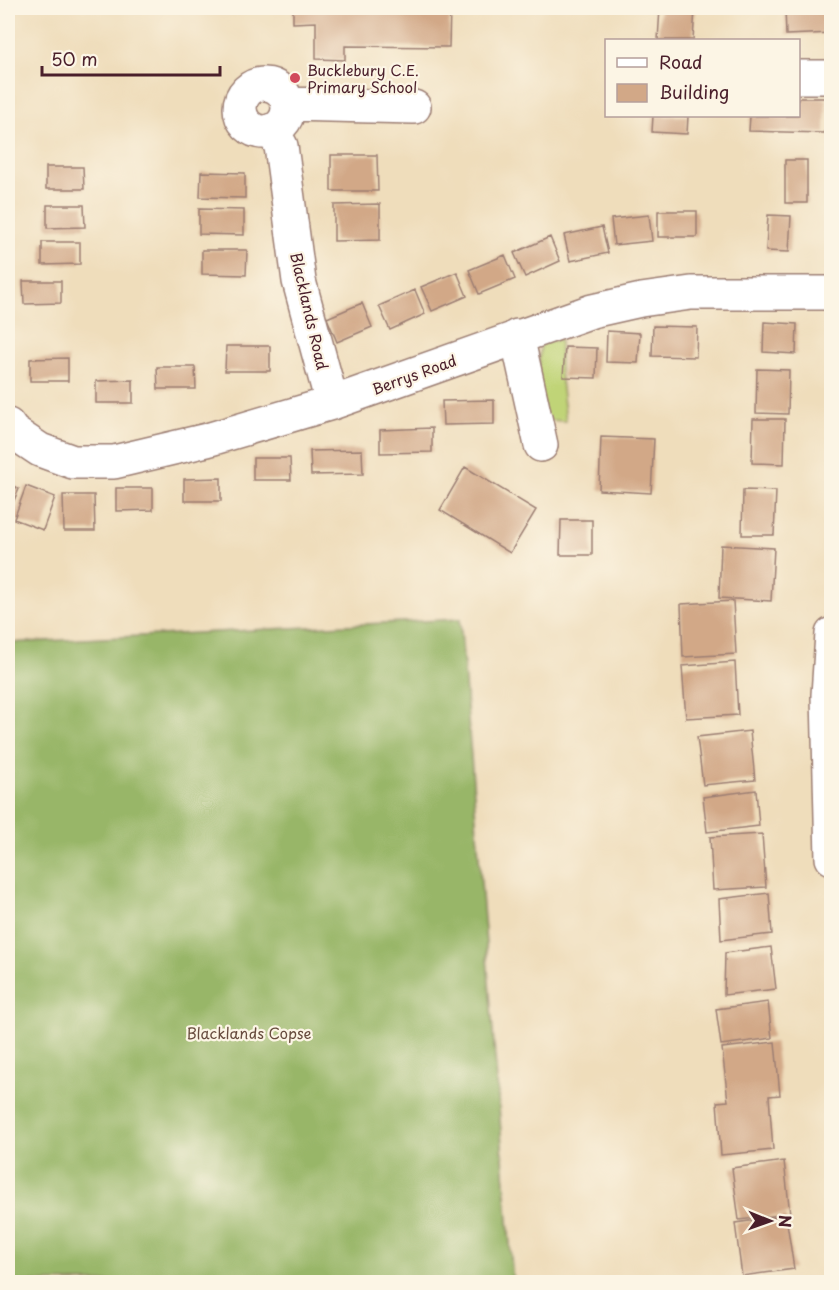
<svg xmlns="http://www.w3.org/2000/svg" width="839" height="1290" viewBox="0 0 839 1290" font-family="'Playpen Sans',sans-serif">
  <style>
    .green { fill: #c0d477; stroke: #857a51; stroke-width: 1.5 }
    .forest { fill: #98b668; stroke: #716a4a; stroke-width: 1.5 }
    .building { fill: #d2a887 }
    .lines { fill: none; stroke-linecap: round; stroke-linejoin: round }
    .minor-casing { stroke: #9c7e73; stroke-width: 36 }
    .minor { stroke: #fff; stroke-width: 33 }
    .poi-dot { fill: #d1495b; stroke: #fcf5e5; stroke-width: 2 }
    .labels { text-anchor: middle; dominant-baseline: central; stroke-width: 4.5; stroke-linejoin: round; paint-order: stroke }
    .poi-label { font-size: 15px; fill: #4a1f2b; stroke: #fcf5e5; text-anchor: start }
    .street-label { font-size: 15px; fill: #4a1f2b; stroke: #fcf5e5 }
    .park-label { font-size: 15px; fill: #684c3e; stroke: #fcf5e5 }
  </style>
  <rect width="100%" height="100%" fill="#fcf5e5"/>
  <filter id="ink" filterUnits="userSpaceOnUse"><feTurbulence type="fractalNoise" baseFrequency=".0167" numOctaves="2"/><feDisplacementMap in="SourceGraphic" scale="12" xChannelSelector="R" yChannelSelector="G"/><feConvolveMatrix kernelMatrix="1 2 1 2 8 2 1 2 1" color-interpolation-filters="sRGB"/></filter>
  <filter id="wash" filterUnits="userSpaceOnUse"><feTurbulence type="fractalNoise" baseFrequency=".008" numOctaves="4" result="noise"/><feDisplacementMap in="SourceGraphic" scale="24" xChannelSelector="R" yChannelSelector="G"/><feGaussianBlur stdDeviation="1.35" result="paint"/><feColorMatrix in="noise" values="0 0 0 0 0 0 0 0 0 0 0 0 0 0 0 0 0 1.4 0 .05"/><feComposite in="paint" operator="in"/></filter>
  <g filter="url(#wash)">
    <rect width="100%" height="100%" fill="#efddbb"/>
    <path class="green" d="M560,339V372L566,421L545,420L538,368L541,344Z"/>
    <path class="forest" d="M460,619L513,1282H8V643Z"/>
    <g id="blocks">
      <path class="building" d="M293,8H450L449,47L345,46V60L316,59V22L293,23Z
        M660,8H695L693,40H658Z
        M785,8H832V33L786,35Z
        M798,98H826L825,133L749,131L750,116H798Z
        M653,116H688L687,134L652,132Z
        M331,155H377L378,191H331Z
        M785,160H807V203H785Z
        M46,167H83L84,189H46Z
        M201,172L245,173V198L200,197Z
        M380,204V240L334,241V205Z
        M47,205H84L85,227L47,228Z
        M199,209L244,210V235L199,234Z
        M658,211H697V237H658Z
        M649,215L652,241L614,245L611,219Z
        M768,215L791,216L789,252L766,251Z
        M602,227L608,253L570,261L564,235Z
        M550,237L560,261L525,277L514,253Z
        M42,242H80V264L42,265Z
        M202,250H247L246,275L202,274Z
        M505,255L515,279L479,294L469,270Z
        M457,272L467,296L432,311L421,287Z
        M23,281H61V303L24,304Z
        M415,290L425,314L390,330L379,306Z
        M362,303L372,327L337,342L327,318Z
        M764,322L797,324L796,354L763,352Z
        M653,326L697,327L696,357L652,356Z
        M607,331L640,333L638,363L606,362Z
        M226,346H270V371H225Z
        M565,347L597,348L596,378L563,377Z
        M68,358V381H30V359Z
        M157,367H195L196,389H158Z
        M757,369L789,370L788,414L756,413Z
        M133,380V403H96V381Z
        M494,400V424L443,425L442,401Z
        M753,419H785L784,464L752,463Z
        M432,428V452L380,453V430Z
        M601,437L654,439L651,493L599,490Z
        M362,450L363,474L311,475L310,451Z
        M253,458H290L291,480H253Z
        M465,467L536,510L510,553L440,510Z
        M221,478V501H184V479Z
        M8,483L19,489L8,514Z
        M26,486L55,497L43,530L14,519Z
        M116,488H153V510L116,511Z
        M743,490L776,491L774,535H742Z
        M63,495H94L95,531H64Z
        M561,520H592V555H560Z
        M721,545L774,548L771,601L719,598Z
        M733,601L736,654L683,657L681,604Z
        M735,662L738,715L686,718L682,666Z
        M750,731L755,780L703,785L697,737Z
        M756,790L759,826L707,832L703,797Z
        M762,834L766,887L713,890L710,837Z
        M769,893L772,934L721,940L719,899Z
        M771,947L776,989L724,995L725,953Z
        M768,1002L772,1038L721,1045L716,1009Z
        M775,1042L780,1095L769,1096L773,1150L721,1155L717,1102L728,1101L722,1048Z
        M784,1161L790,1214L739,1220L732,1168Z
        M786,1216L794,1269L742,1276L735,1223Z"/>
    </g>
  </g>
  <g filter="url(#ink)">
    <use href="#blocks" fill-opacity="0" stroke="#9c7e73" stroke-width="1.5"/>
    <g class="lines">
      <defs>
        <path id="minor" d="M798,77H832
          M240 108a24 24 0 1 1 48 0a24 24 0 1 1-48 0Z
          M288,104L414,107
          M272,130L281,146L299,281L332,403
          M517,336L541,445
          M8,425L13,432L40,450L73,462H114L207,440L332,403L592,311L641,300L691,293H832
          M832,634L828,695L832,858"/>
      </defs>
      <use href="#minor" class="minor-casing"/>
      <use href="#minor" class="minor"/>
    </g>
  </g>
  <circle class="poi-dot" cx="295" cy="78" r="6"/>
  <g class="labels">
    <g class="poi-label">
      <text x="307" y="69">Bucklebury C.E.<tspan x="307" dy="17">Primary School</tspan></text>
    </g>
    <g class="street-label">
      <text transform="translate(310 311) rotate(77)">Blacklands Road</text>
      <text transform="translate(414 374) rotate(-20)">Berrys Road</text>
    </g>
    <g class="park-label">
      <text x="249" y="1032">Blacklands Copse</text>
    </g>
  </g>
  <rect width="839" height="1290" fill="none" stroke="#fcf5e5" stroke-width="30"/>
  <rect x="605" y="39" width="195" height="78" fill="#fcf5e5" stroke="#b59f9b" stroke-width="1.5"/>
  <rect x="617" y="58" width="30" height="9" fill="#ffffff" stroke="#b59f9b" stroke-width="1.5"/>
  <text x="659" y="69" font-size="18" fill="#4a1f2b">Road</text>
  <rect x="617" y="84" width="30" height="18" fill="#d2a887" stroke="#b59f9b" stroke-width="1.5"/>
  <text x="659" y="99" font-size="18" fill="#4a1f2b">Building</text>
  <g transform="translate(770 1221) rotate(91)" stroke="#fcf5e5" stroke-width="4.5" paint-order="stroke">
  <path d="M0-4.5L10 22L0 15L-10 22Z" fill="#4a1f2b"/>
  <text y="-9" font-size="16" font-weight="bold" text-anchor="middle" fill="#4a1f2b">N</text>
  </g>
  <path d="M42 66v9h178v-9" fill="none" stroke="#4a1f2b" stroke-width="3"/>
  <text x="51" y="66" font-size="18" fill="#4a1f2b" stroke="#fcf5e5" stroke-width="4.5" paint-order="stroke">50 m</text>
</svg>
